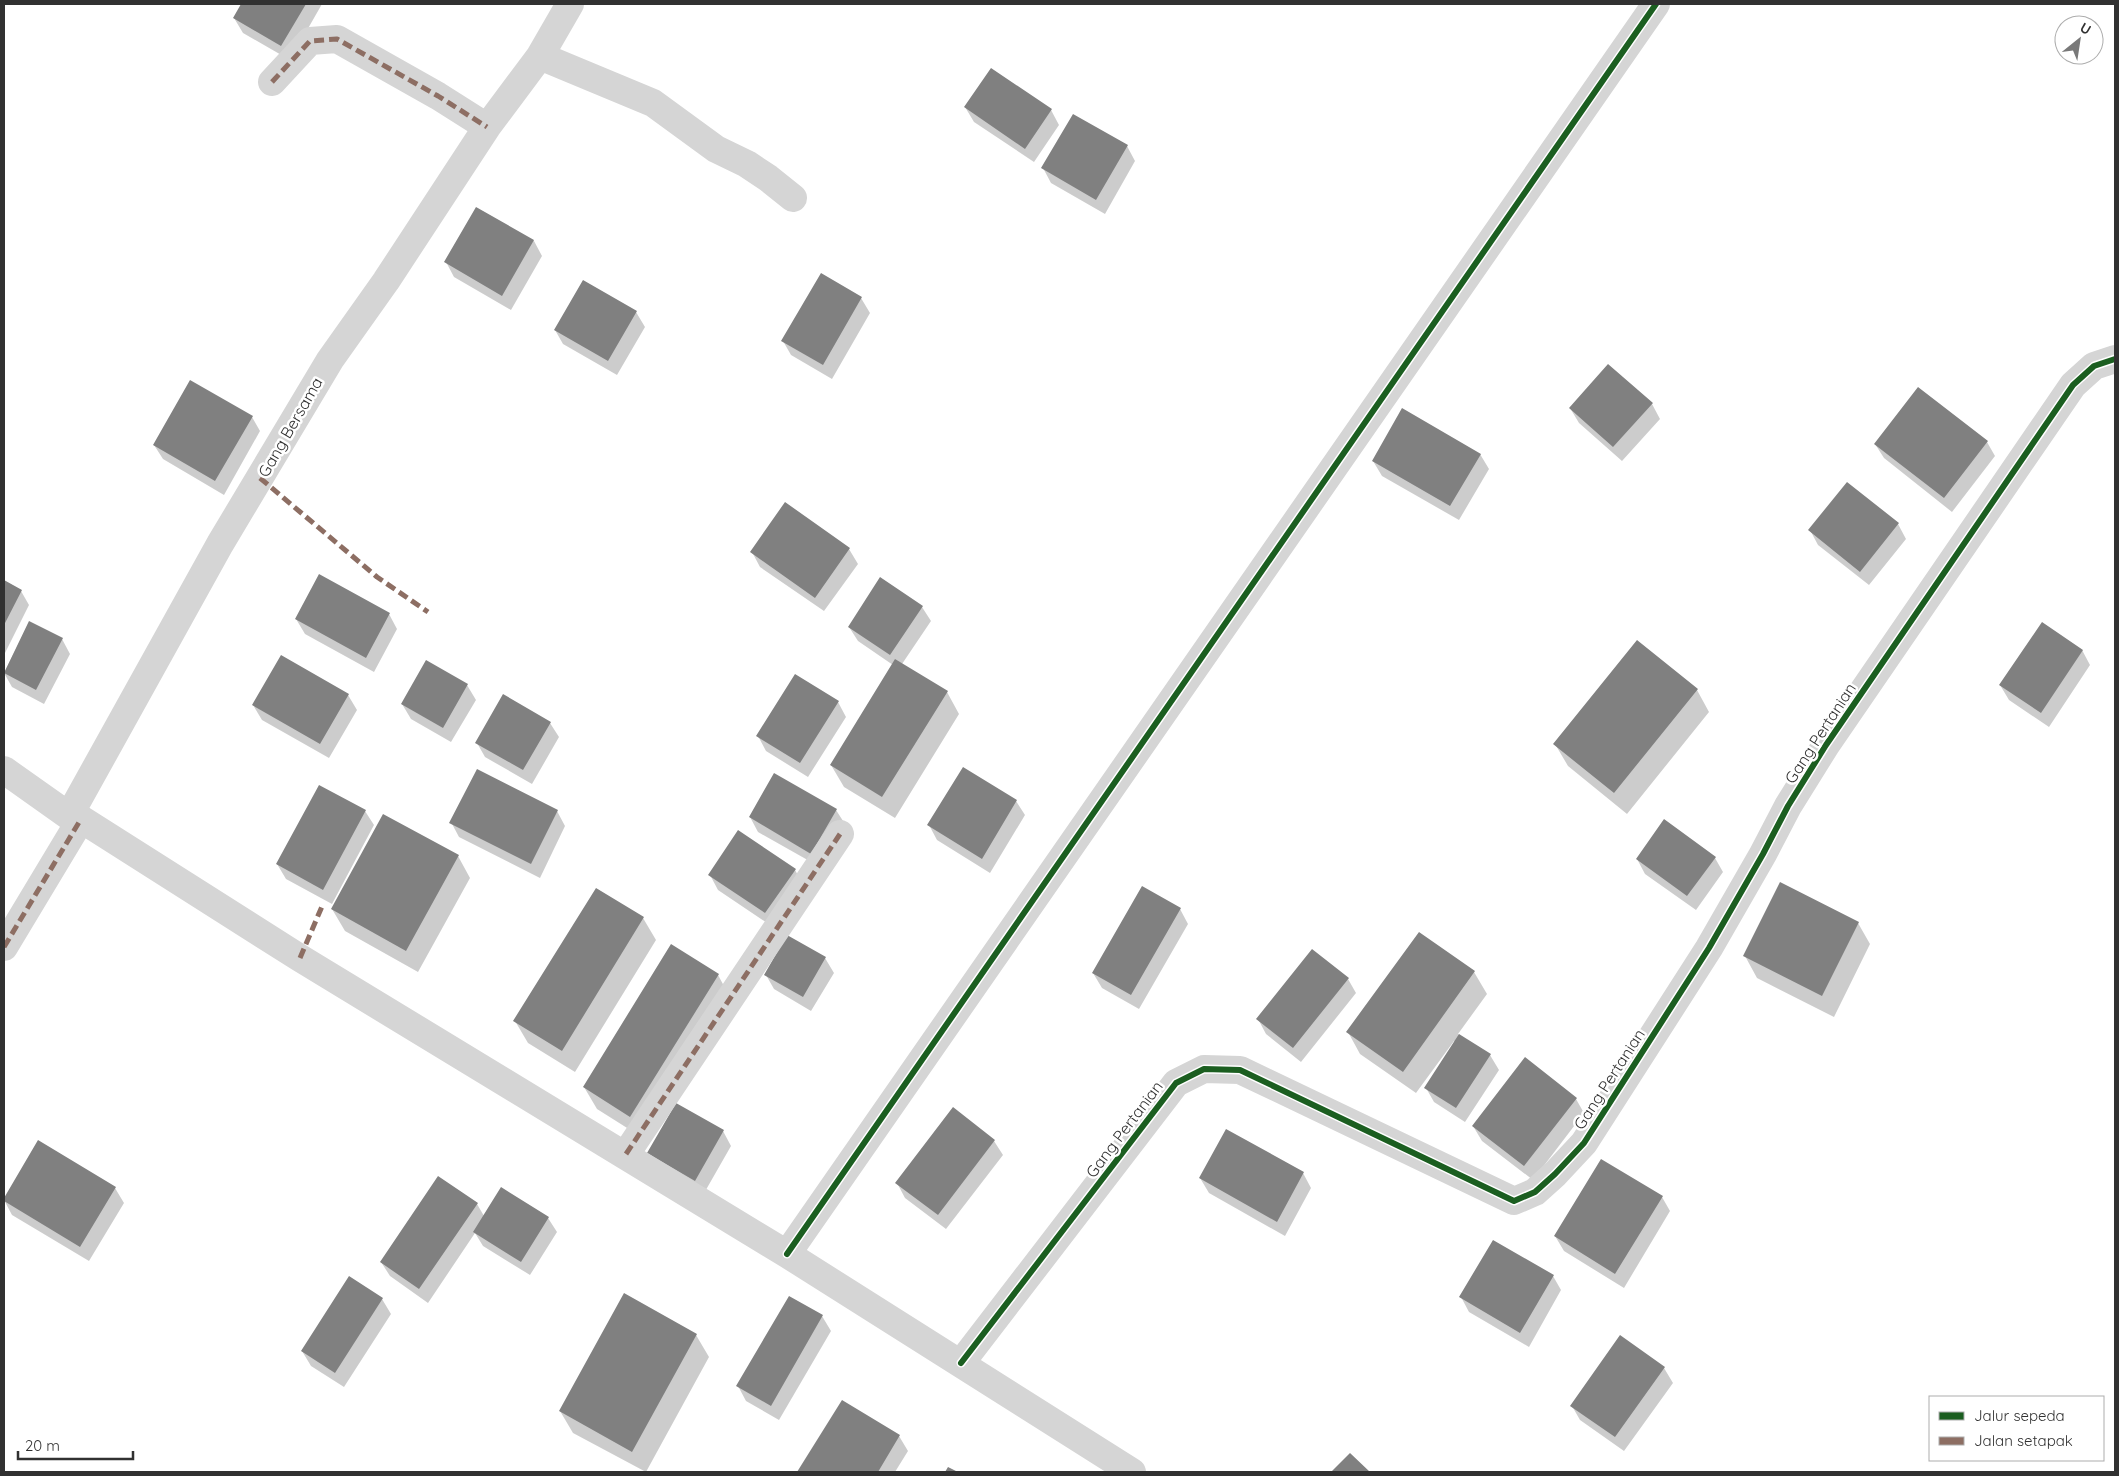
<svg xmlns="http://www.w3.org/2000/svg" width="2119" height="1476" viewBox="0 0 2119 1476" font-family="Quicksand,sans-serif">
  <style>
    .shadow { fill: #0003 }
    .building { fill: #808080 }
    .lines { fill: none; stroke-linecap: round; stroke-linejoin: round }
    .minor { stroke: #d5d5d5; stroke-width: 28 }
    .quiet { stroke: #8d6e63; stroke-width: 5; stroke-dasharray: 10 5; stroke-linecap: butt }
    .cycleway-casing { stroke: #fff; stroke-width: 9 }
    .cycleway { stroke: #1b5e20; stroke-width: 6 }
    .labels { text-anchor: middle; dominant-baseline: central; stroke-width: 5; stroke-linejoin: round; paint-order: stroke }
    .street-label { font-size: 16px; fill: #313131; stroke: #fff }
  </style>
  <rect width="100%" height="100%" fill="#fff"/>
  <path class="shadow" d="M242,4H322L290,60L243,33L234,18Z
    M965,107L1051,110L1059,125L1034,162L974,122Z
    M1127,146L1135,161L1105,214L1051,183L1043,168Z
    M477,208L534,241L542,256L511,310L454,277L446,262Z
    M583,281L636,312L645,327L617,375L563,344L555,330Z
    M861,298L870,313L832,379L791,355L783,341Z
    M1652,404L1660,419L1622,461L1579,423L1570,408Z
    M252,417L260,431L224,495L163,459L154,445Z
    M1987,442L1995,456L1952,512L1884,458L1875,444Z
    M1480,454L1489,469L1459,520L1382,476L1373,461Z
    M1898,524L1906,539L1869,585L1818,545L1810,530Z
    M849,549L858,564L824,611L760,567L752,552Z
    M4,582L21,591L29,605L4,655Z
    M922,607L931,621L902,664L947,692L959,714L895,818L844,787L831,765L893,665L858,641L849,627Z
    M389,614L397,629L374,672L305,634L296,619Z
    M29,623L62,639L70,654L44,704L12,687L4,673Z
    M2082,650L2090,665L2049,727L2009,700L2000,685Z
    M467,685L476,700L451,742L411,719L402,704Z
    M1697,690L1709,712L1627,814L1568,766L1555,744Z
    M348,695L357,710L329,758L262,720L253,705Z
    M838,702L846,717L808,777L766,751L758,736Z
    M550,723L559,737L532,784L485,757L477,743Z
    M1016,801L1025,815L990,873L937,840L929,825Z
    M836,810L845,824L820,867L758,832L750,817Z
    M365,811L374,825L332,904L286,879L277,864Z
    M557,811L565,826L540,878L459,837L451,822Z
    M458,856L470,878L418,972L345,931L332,909Z
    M1715,858L1723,872L1696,910L1645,874L1637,859Z
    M795,870L803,884L773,927L718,890L710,875Z
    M597,889L643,918L656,940L575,1072L528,1043L515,1021Z
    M1180,909L1188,924L1139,1009L1102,988L1093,973Z
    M1858,923L1870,944L1834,1017L1757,978L1745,956Z
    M1419,933L1474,972L1487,994L1458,1034L1490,1055L1499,1070L1465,1122L1434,1102L1426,1088L1455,1042L1454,1041L1416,1093L1360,1054L1348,1032Z
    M825,958L834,973L811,1011L774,989L766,975Z
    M718,975L730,997L643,1138L597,1109L584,1087Z
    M1348,979L1356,993L1301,1062L1266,1034L1258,1019Z
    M1576,1099L1584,1113L1533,1180L1482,1141L1473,1126Z
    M723,1131L731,1146L703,1195L648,1153Z
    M994,1141L1003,1155L946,1229L905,1198L897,1183Z
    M39,1142L115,1188L124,1203L89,1261L12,1215L4,1200Z
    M1303,1173L1311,1188L1285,1236L1209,1193L1200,1178Z
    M1662,1197L1670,1211L1624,1288L1564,1251L1555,1236Z
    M477,1204L484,1216L548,1218L557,1232L530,1275L483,1246L475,1233L428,1303L390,1276L381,1262Z
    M1553,1276L1561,1290L1529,1347L1469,1312L1461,1297Z
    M382,1299L391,1314L344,1387L311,1366L302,1351Z
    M822,1316L831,1331L779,1420L746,1401L738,1386Z
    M696,1335L709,1357L646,1472L573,1433L560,1411Z
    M1664,1368L1673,1383L1624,1451L1580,1420L1572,1406Z
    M842,1401L899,1436L908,1451L895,1472H798Z"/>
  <path class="building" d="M241,4H306L281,46L233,18Z
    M991,68L1052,109L1025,149L964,107Z
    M1073,114L1128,145L1096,200L1041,168Z
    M476,207L534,240L502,296L444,262Z
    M821,273L862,297L823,365L781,341Z
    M583,280L637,311L608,361L554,330Z
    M1608,364L1653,403L1613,447L1569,408Z
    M190,380L253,416L215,481L153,445Z
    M1918,387L1988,441L1944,498L1874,444Z
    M1402,408L1481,454L1450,506L1372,461Z
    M1847,482L1899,523L1860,572L1808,530Z
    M785,502L850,548L815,598L750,552Z
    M319,574L390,613L366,658L295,619Z
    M880,577L923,606L890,655L848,627Z
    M4,580L22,590L4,625Z
    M29,621L63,638L36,690L4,673Z
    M2042,622L2083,650L2041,713L1999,685Z
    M1637,640L1698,689L1614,793L1553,744Z
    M281,655L349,694L320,744L252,705Z
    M895,659L948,691L882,797L830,765Z
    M426,660L468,684L443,728L401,704Z
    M795,674L839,701L800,763L756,736Z
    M503,694L551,722L523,770L475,743Z
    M963,767L1017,800L982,859L927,825Z
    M477,769L558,810L531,864L449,823Z
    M774,773L837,809L811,854L749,817Z
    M319,785L366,810L323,890L276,864Z
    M383,814L459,855L406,951L331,909Z
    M1664,819L1716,857L1687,896L1636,859Z
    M738,830L796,869L765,913L708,875Z
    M1780,882L1859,922L1822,996L1743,956Z
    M1142,886L1181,908L1131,995L1092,973Z
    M596,888L644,917L562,1051L513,1021Z
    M1419,932L1475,971L1403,1072L1346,1032Z
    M787,935L826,957L803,997L764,975Z
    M671,944L719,974L630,1117L583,1087Z
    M1312,949L1349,978L1293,1048L1256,1019Z
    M1459,1034L1491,1054L1456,1108L1424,1088Z
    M1525,1057L1577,1098L1524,1166L1472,1126Z
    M676,1103L724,1130L695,1181L647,1153Z
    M953,1107L995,1140L938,1215L895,1183Z
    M1226,1129L1304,1172L1277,1222L1199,1178Z
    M38,1140L116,1187L80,1247L4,1201V1198Z
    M1601,1159L1663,1196L1615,1274L1554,1236Z
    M438,1176L478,1203L419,1289L380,1262Z
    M501,1187L549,1217L521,1262L473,1232Z
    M1493,1240L1554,1275L1520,1333L1459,1297Z
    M349,1276L383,1298L335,1373L301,1351Z
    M624,1293L697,1334L632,1452L559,1411Z
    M789,1296L823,1315L771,1406L736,1386Z
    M1620,1335L1665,1367L1615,1437L1570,1406Z
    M842,1400L900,1435L878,1472H797Z
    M1350,1453L1370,1472H1331Z
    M948,1467L958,1472H945Z"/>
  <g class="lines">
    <path class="minor" d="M540,56L653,103L716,149L747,164L768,178L793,198
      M272,82L310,41L337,39L438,96L487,127
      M4,770L69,816L81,819L300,958L787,1254L1132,1472
      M69,816L220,544L330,360L386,281L487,127L540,56L570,4
      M4,947L81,819
      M626,1154L840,834
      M787,1254L1656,4
      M961,1363L1176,1083L1204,1069L1240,1070L1514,1201L1535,1192L1555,1174L1584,1143L1709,948L1763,854L1788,806L1826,745L2073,385L2094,366L2115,359"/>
    <path class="quiet" d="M272,82L310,41L337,39L438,96L487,127
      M260,478L377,577L428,612
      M4,947L81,819
      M300,958L323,904
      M626,1154L840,834"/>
    <defs>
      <path id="cycleway" d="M787,1254L1656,4
        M961,1363L1176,1083L1204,1069L1240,1070L1514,1201L1535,1192L1555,1174L1584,1143L1709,948L1763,854L1788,806L1826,745L2073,385L2094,366L2115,359"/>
    </defs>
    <use href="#cycleway" class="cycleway-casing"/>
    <use href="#cycleway" class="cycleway"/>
  </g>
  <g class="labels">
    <g class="street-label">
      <text transform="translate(290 427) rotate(-60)">Gang Bersama</text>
      <text transform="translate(1820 733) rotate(-57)">Gang Pertanian</text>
      <text transform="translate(1609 1079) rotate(-57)">Gang Pertanian</text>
      <text transform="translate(1124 1129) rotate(-53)">Gang Pertanian</text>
    </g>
  </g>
  <rect width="2119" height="1476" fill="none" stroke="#313131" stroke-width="10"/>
  <rect x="1929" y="1396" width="175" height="65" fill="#ffffff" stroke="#adadad"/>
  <rect x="1939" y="1412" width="25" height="8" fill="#1b5e20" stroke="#adadad"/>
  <text x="1974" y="1421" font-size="15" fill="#313131">Jalur sepeda</text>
  <rect x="1939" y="1437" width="25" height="8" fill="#8d6e63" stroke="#adadad"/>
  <text x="1974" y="1446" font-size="15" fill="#313131">Jalan setapak</text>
  <g transform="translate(2079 40) rotate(30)"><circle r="24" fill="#ffffff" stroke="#adadad"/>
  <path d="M0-4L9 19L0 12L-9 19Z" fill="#797979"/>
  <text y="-8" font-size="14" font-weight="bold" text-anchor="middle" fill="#313131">U</text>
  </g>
  <path d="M18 1451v8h115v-8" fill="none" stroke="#313131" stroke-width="2.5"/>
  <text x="25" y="1451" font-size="15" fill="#313131" stroke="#ffffff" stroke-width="4" paint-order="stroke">20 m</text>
</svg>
